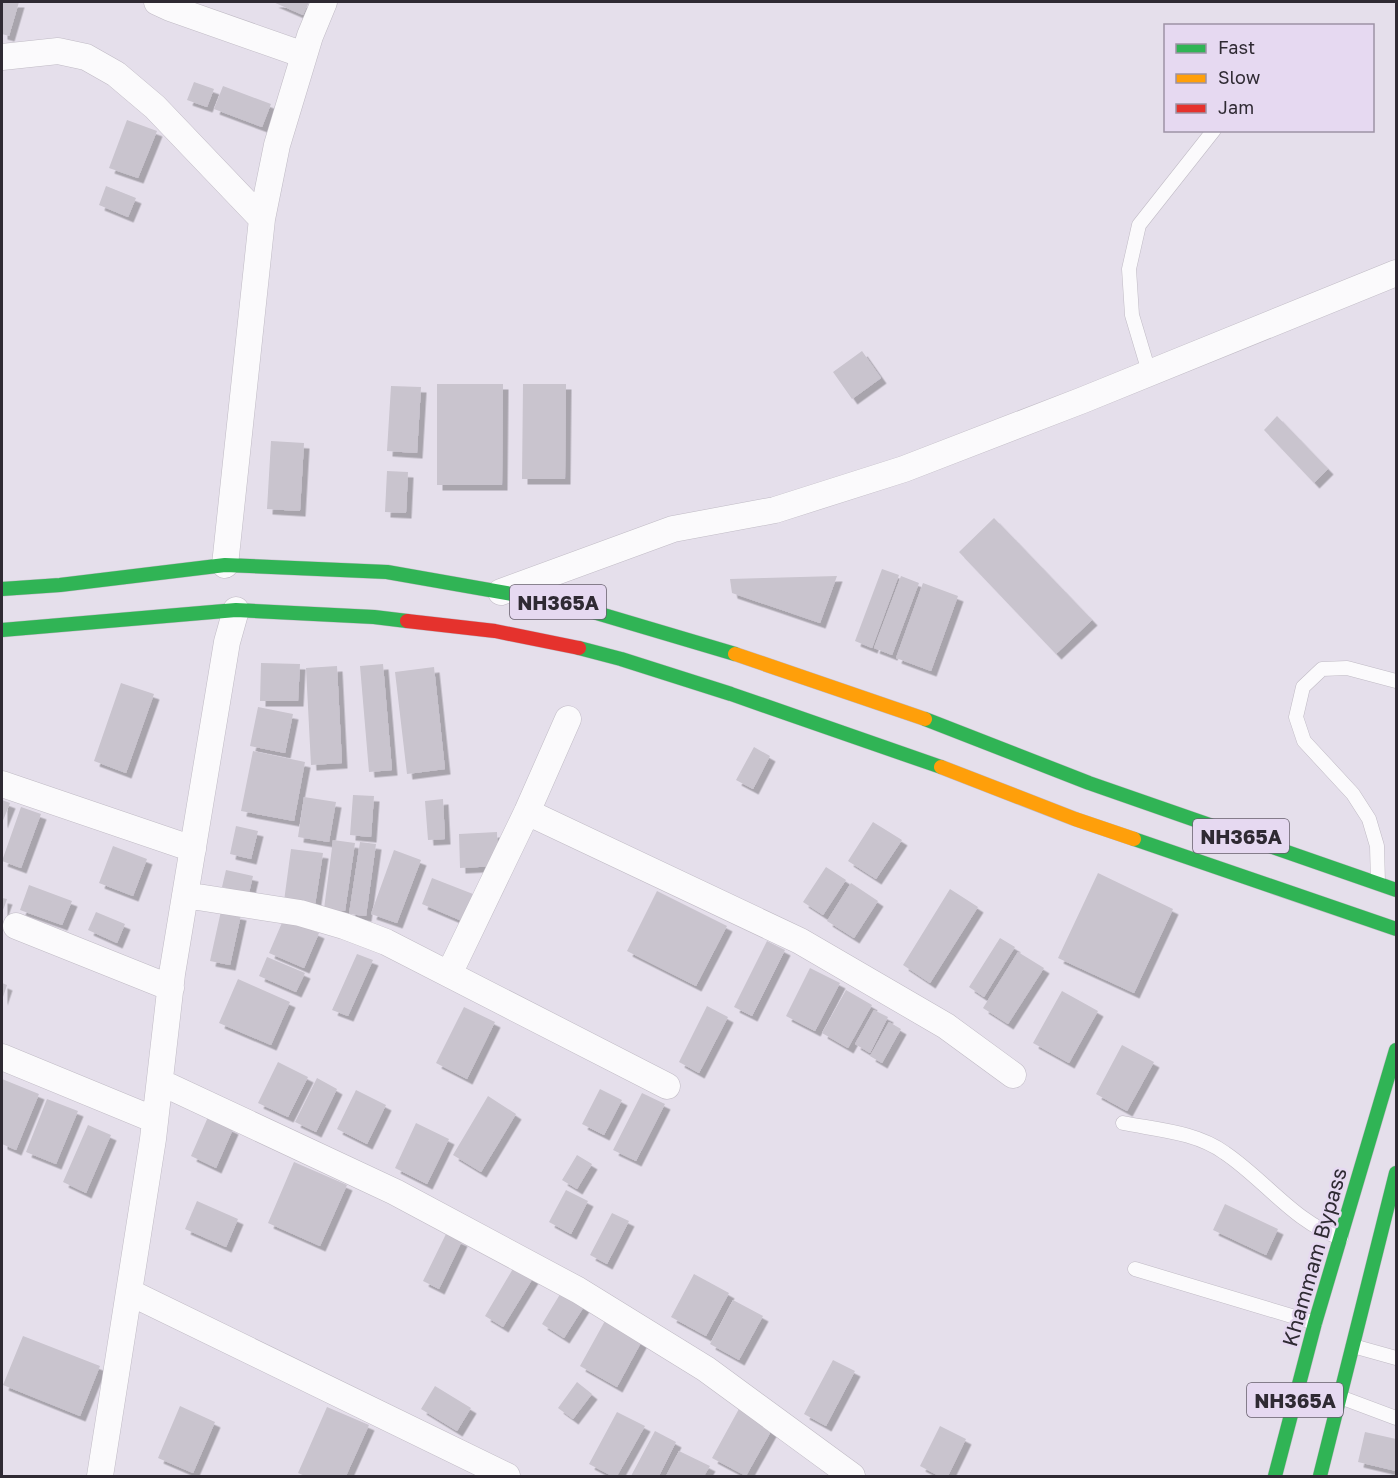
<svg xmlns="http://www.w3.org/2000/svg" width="1398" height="1478" viewBox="0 0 1398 1478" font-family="'Golos Text',sans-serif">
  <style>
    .building { fill: #c9c4ce; filter: url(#shadow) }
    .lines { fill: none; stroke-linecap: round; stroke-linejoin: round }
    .lane-casing { stroke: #c0bbc5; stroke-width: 15 }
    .street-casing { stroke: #c0bbc5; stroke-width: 27 }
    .fast-casing { stroke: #c0bbc5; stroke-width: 15 }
    .slow-casing { stroke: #c0bbc5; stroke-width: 15 }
    .jam-casing { stroke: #c0bbc5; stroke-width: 15 }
    .lane { stroke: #fbfafc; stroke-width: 14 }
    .street { stroke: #fbfafc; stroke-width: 26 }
    .fast { stroke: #30b455; stroke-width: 14 }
    .slow { stroke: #ff9f0a; stroke-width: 14 }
    .jam { stroke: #e5322d; stroke-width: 14 }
    .labels { text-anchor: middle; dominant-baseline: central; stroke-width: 5; stroke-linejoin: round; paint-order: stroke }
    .shield { fill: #e6d9f1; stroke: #665e6c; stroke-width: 1.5 }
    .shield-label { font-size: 20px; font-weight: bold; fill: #2f2a33 }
    .street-label { font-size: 21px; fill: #2f2a33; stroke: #e6d9f1 }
  </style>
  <defs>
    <filter id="shadow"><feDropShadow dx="5.5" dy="5.5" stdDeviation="0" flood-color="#0004"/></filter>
  </defs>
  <rect width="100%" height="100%" fill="#e5dfeb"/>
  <path class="building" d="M2,2H19L9,36L2,34Z
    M273,2H309L303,15Z
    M194,82L214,89L207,107L187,100Z
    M223,86L271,104L262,127L214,109Z
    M127,120L157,131L138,178L109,168Z
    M106,186L136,198L128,217L99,205Z
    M862,351L881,378L852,399L833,372Z
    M437,384H503L502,485H437Z
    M523,384H566L565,479H522Z
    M391,386L421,387L417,453L387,451Z
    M1277,416L1328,469L1314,483L1264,430Z
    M271,441L304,443L300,511L267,509Z
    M387,471L408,472L406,513L385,512Z
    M994,518L1092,620L1056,654L959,552Z
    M882,569L899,575L872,648L855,641Z
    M837,576L820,623L732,593L730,579Z
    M901,576L919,583L892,655L874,648Z
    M923,583L958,596L931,671L896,658Z
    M261,663L300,664L298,701H260Z
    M383,664L392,770L369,772L360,666Z
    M337,666L342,763L311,765L306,668Z
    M434,667L445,769L407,774L395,672Z
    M121,683L154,694L126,773L94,761Z
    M258,707L293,714L285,753L250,746Z
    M754,747L770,756L753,789L736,780Z
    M253,751L305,762L294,821L241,811Z
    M353,795L374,796L371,837L350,835Z
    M304,797L336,802L329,842L298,837Z
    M443,799L445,839L428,840L425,801Z
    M2,800L10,803L2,823Z
    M21,807L41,814L21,868L2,861Z
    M873,822L902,840L876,879L848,861Z
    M236,826L258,831L251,859L230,854Z
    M497,832L498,866L460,868L459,834Z
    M333,840L355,843L345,911L324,909Z
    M360,842L376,844L366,916L349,914Z
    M113,846L147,859L133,896L99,883Z
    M291,849L323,853L315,905L284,901Z
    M394,850L421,860L397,923L371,914Z
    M826,867L846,880L823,915L803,902Z
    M226,870L253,876L249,893L222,887Z
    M1098,873L1173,909L1134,993L1058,958Z
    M432,878L473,894L462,921L422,904Z
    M851,883L878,901L854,938L827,921Z
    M29,885L72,901L62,925L20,910Z
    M950,889L978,907L930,983L903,965Z
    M657,891L727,926L696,986L627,951Z
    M2,898L7,899L2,913Z
    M221,911L241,915L230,965L210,961Z
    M96,912L125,924L117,943L88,930Z
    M284,918L319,933L304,968L269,953Z
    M1000,938L1015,947L984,997L969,987Z
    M767,941L785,950L752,1016L734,1007Z
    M1018,952L1044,968L1008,1024L983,1008Z
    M357,954L373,960L348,1016L332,1010Z
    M267,957L305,973L296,992L259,976Z
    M810,968L840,983L815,1031L786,1016Z
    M238,979L290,1002L271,1045L219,1023Z
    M2,983L7,985L2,1000Z
    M846,990L872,1005L848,1048L822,1033Z
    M1062,991L1098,1011L1069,1063L1033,1043Z
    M707,1006L728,1017L699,1073L679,1062Z
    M464,1007L495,1022L467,1079L436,1063Z
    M874,1010L888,1017L870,1053L855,1044Z
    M889,1022L901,1029L882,1063L870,1056Z
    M1122,1045L1154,1062L1127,1111L1096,1094Z
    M278,1062L308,1077L288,1117L258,1103Z
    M317,1078L337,1089L316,1132L295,1122Z
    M2,1079L39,1094L16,1150L2,1144Z
    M600,1089L622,1100L604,1135L582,1124Z
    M356,1090L386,1105L367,1144L337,1129Z
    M642,1093L665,1104L636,1161L613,1150Z
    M488,1096L516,1114L481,1172L453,1155Z
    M47,1099L78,1111L56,1164L26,1152Z
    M208,1117L233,1129L216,1168L191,1156Z
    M416,1123L449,1139L427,1184L395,1168Z
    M88,1125L111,1135L86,1193L63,1182Z
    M577,1155L592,1164L577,1189L562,1180Z
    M294,1162L347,1185L320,1246L268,1223Z
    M566,1190L588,1201L571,1234L549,1222Z
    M197,1201L238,1219L226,1247L185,1229Z
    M1225,1204L1278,1229L1266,1255L1213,1230Z
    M612,1213L629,1221L607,1264L590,1255Z
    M446,1234L462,1241L439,1289L423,1281Z
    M514,1267L533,1278L503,1327L485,1316Z
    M694,1274L729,1293L706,1336L671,1317Z
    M562,1291L585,1305L564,1338L542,1324Z
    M733,1300L763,1316L739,1360L710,1344Z
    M606,1319L643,1339L617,1387L580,1366Z
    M23,1336L100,1366L80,1416L3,1385Z
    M833,1360L855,1371L826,1426L804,1414Z
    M577,1382L592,1394L573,1419L558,1408Z
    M435,1386L471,1408L457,1431L421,1409Z
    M180,1406L215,1422L193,1473L158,1458Z
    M327,1407L369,1425L346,1476H305L298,1473Z
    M740,1407L774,1426L746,1476L712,1458Z
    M617,1412L645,1426L617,1476H612L589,1464Z
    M940,1426L966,1439L948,1476H939L920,1466Z
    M655,1431L676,1442L659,1476H631Z
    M1365,1432L1396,1439V1471L1358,1462Z
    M679,1451L710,1466L704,1476H666Z"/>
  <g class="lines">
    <defs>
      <path id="lane" d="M1149,372L1132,315L1129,269L1139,225L1214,130
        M1378,883L1377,846L1369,819L1353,794L1304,741L1296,717L1303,687L1322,669L1347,668L1396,681
        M1123,1123C1158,1130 1196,1132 1225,1153C1265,1180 1295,1223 1341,1238
        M1135,1269L1315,1323
        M1353,1346L1396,1358
        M1340,1397L1396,1418"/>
      <path id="street" d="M157,2L170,8L304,55
        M2,57L58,51L86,57L116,74L155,107L262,219
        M225,565L262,219L277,145L310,36L324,2
        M501,592L673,529L775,510L904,469L1083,400L1396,273
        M2,784L193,849
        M527,812L800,941L946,1026L1013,1075
        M185,895L300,913L344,926L386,942L667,1086
        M16,926L171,988
        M449,974L527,812L568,719
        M2,1057L155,1120
        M160,1082L395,1192L578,1290L706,1369L852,1476
        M129,1292L507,1476
        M100,1476L153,1139L172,974L227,642L236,610"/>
      <path id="fast" d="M2,589L60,585L225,565L387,572L563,603L735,654
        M2,630L236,610L374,617L407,621
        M579,648L621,659L731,694L941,767
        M925,719L1089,783L1396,890
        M1134,839L1396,929
        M1275,1476L1315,1323L1396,1050
        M1320,1476L1396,1173"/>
      <path id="slow" d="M735,654L925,719
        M941,767L1075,819L1134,839"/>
      <path id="jam" d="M407,621L495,631L579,648"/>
    </defs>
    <use href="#lane" class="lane-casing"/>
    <use href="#street" class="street-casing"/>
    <use href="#fast" class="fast-casing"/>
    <use href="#slow" class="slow-casing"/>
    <use href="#jam" class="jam-casing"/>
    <use href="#lane" class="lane"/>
    <use href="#street" class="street"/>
    <use href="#fast" class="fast"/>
    <use href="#slow" class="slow"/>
    <use href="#jam" class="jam"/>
  </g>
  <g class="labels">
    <g class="shield">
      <rect x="510" y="585" width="96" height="34" rx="4.5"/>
      <rect x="1193" y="819" width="96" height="34" rx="4.5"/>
      <rect x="1247" y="1383" width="96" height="34" rx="4.5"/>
    </g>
    <g class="shield-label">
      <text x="558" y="602">NH365A</text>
      <text x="1241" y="836">NH365A</text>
      <text x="1295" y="1400">NH365A</text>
    </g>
    <g class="street-label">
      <text transform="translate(1314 1257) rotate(-74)">Khammam Bypass</text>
    </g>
  </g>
  <rect width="1398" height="1478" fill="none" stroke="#2f2a33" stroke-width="6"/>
  <rect x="1164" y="24" width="210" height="108" fill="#e6d9f1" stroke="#9d93a5" stroke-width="1.5"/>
  <rect x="1176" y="44" width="30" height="9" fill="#30b455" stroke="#9d93a5" stroke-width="1.5"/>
  <text x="1218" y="54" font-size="18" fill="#2f2a33">Fast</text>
  <rect x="1176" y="74" width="30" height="9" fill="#ff9f0a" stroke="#9d93a5" stroke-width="1.5"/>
  <text x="1218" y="84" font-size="18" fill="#2f2a33">Slow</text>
  <rect x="1176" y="104" width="30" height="9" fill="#e5322d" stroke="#9d93a5" stroke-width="1.5"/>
  <text x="1218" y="114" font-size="18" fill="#2f2a33">Jam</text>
</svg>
